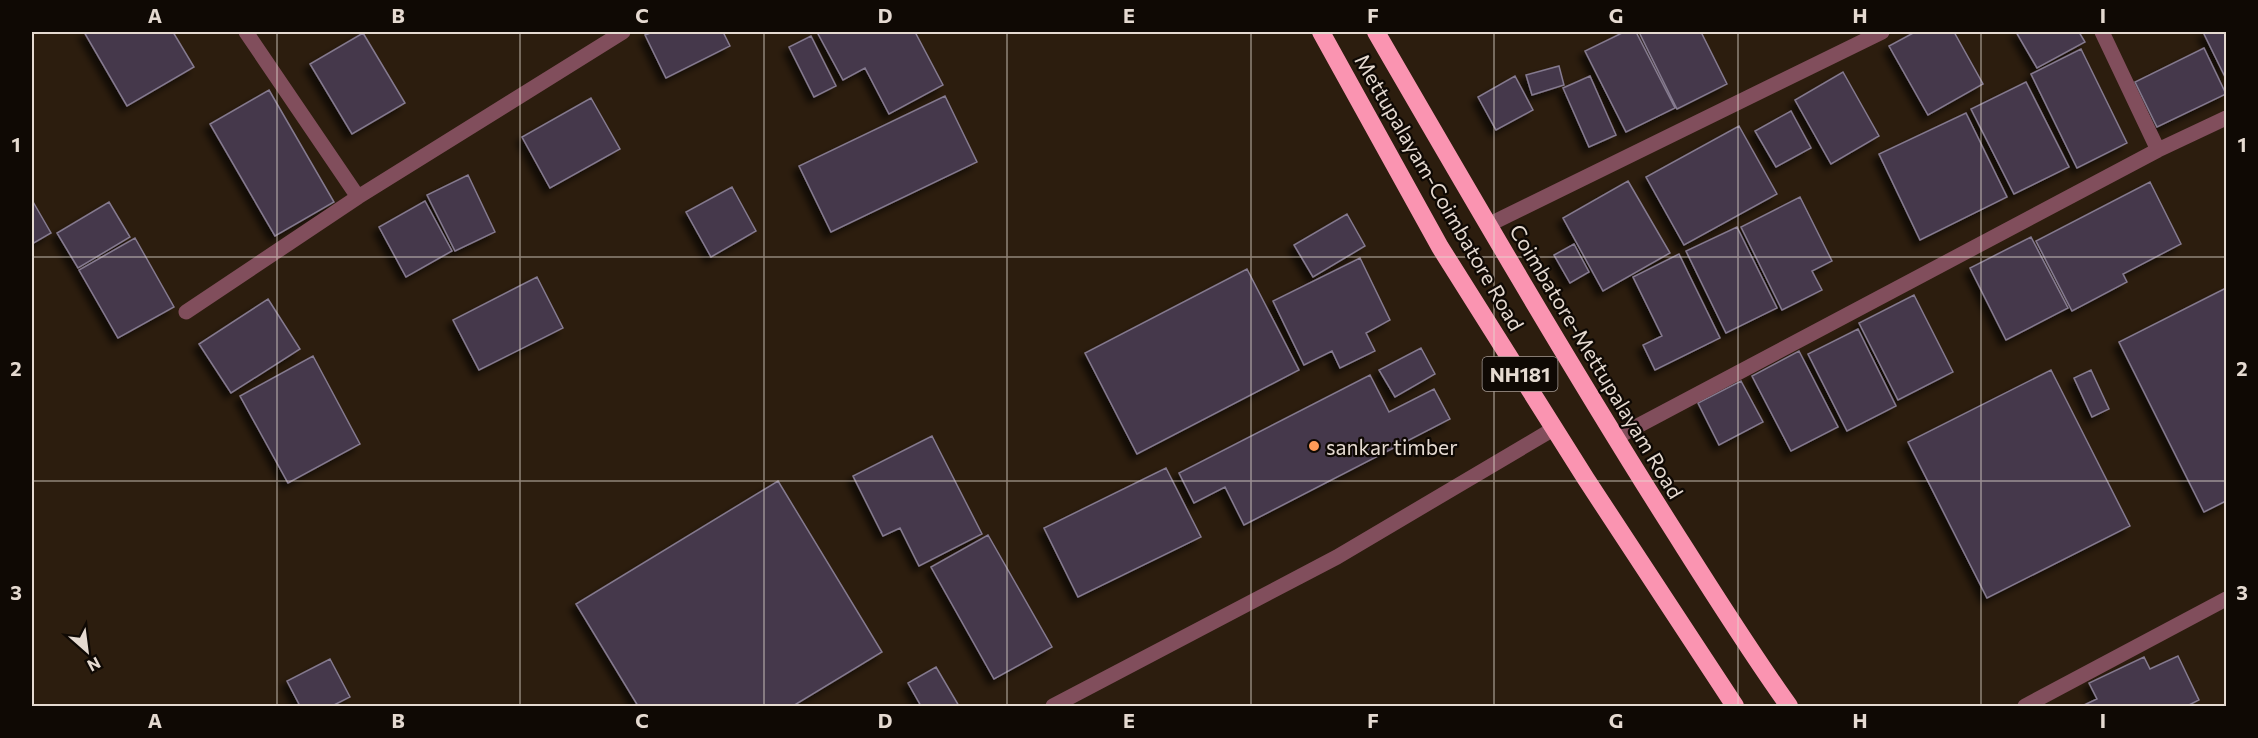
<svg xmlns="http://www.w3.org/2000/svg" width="2258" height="738" viewBox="0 0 2258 738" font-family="Commissioner,sans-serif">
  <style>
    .building { fill: #44394c; stroke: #857a8f; stroke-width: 1.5; filter: url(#shadow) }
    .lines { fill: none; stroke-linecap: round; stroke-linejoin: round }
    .street { stroke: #814e5c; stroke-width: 15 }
    .highway { stroke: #fa94b1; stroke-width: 18 }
    .grid { fill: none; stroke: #e5dad1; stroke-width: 1.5; stroke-opacity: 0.55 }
    .poi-dot { fill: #fe9b58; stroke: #0f0904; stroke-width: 2 }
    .labels { text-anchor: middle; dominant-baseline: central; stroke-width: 4.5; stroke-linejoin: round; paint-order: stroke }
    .shield { fill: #0f0904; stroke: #a59b94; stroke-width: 1.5 }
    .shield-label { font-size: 20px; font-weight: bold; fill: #e5dad1 }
    .street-label { font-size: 21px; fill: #e5dad1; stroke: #0f0904 }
    .poi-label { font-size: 21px; fill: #e5dad1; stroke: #0f0904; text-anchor: start }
    .neatline { fill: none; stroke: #e5dad1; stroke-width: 2 }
    .grid-label { font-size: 20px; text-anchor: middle; font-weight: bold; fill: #e5dad1 }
  </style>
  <defs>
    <filter id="shadow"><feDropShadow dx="-5.5" dy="5.5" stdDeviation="3" flood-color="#0009"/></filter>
  </defs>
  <rect width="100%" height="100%" fill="#2c1d0e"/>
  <path class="building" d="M84,32H173L194,67L127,106Z
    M653,32H723L730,46L666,78L645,35Z
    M817,32H915L943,85L889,114L865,68L843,80Z
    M1624,32H1636L1675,108L1626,132L1585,51Z
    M1639,32H1701L1727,84L1677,109Z
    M1915,32H1954L1983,84L1928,115L1889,46Z
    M2016,32H2079L2085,42L2037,68Z
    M2203,32H2226V79Z
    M363,33L405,103L352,134L310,64Z
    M811,36L836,86L814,97L789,47Z
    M2204,48L2226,94L2157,127L2135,82Z
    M2081,49L2127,143L2077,168L2031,74Z
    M1559,66L1564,85L1532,95L1526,75Z
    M1843,72L1879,136L1831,164L1795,100Z
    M1515,76L1533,110L1496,130L1478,97Z
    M1590,76L1616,135L1589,147L1563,88Z
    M2026,82L2069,167L2014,194L1971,109Z
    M269,90L334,202L275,236L210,124Z
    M945,96L977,162L831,232L799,166Z
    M591,98L620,149L550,188L522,137Z
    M1791,111L1811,148L1776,167L1755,131Z
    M1966,113L2007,197L1920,240L1879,154Z
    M1739,126L1777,194L1684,245L1646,177Z
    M468,175L495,232L455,251L427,195Z
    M1628,181L1670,253L1603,291L1563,218Z
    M2150,182L2181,244L2123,274L2127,282L2072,311L2036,241Z
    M732,187L756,231L711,257L686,212Z
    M1800,197L1832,261L1812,271L1822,290L1782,310L1741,227Z
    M32,200L51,233L32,244Z
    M425,201L452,251L406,277L379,227Z
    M109,202L130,237L78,268L57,233Z
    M1347,214L1365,246L1313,277L1294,245Z
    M1737,227L1777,308L1726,333L1686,251Z
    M2031,237L2068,308L2006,340L1970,268Z
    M135,238L174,307L118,338L79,270Z
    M1574,244L1589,272L1570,283L1554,255Z
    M1679,254L1720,338L1655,370L1643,345L1662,336L1633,277Z
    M1360,258L1390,320L1366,333L1375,351L1340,368L1332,351L1304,365L1273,301Z
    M1247,269L1299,370L1137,454L1085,353Z
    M537,277L563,328L479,370L453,320Z
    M2226,288V501L2204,512L2119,342Z
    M1914,295L1953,372L1898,400L1859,323Z
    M268,299L300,349L231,393L199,344Z
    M1858,329L1896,406L1847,431L1808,354Z
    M1421,348L1435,374L1395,397L1379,370Z
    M1799,351L1838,427L1791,451L1752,376Z
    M313,356L360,444L288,483L240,396Z
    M2051,370L2130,526L1987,598L1908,442Z
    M2091,370L2109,409L2092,417L2074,378Z
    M1370,375L1389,412L1434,389L1450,419L1244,525L1225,487L1194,503L1179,473Z
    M1741,381L1763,422L1719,445L1698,403Z
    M932,436L982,534L919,566L900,528L883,536L853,476Z
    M1166,468L1201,537L1078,597L1044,528Z
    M778,481L882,652L793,706H638L576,604Z
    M988,535L1052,647L994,679L931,567Z
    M2178,656L2199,700L2187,706H2082L2097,699L2089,683L2144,657L2150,669Z
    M330,659L350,697L332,706H300L287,681Z
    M936,667L959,706H921L908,683Z"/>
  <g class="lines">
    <path class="street" d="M246,32L358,197L623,32
      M2102,32L2158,150
      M1488,225L1882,32
      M186,312L358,197
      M1615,438L2158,150L2226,118
      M1053,706L1337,557L1555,428
      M2025,706L2226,599"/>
    <path class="highway" d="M1321,32L1440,247L1586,479L1735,706
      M1376,32C1471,196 1566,360 1667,520C1707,583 1746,646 1789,706"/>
  </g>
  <path class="grid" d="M277,32V706M520,32V706M764,32V706M1007,32V706M1251,32V706M1494,32V706M1738,32V706M1981,32V706M32,257H2226M32,481H2226"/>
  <circle class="poi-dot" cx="1314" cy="446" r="6"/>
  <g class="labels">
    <rect class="shield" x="1482.5" y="357" width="75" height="34" rx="4.5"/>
    <g class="shield-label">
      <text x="1520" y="374">NH181</text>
    </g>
    <g class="street-label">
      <text transform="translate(1440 192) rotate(60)">Mettupalayam-Coimbatore Road</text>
      <text transform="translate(1597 361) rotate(59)">Coimbatore-Mettupalayam Road</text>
    </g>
    <g class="poi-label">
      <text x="1326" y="446">sankar timber</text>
    </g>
  </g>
  <rect width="2258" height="738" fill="none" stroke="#0f0904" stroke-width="66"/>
  <g transform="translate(87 651) rotate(152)" stroke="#0f0904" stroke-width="4.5" paint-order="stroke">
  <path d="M0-4.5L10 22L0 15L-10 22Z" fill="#e5dad1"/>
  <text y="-9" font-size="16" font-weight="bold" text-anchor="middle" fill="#e5dad1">N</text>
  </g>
  <rect x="33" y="33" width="2192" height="672" class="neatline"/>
  <g class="grid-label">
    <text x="155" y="23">A</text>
    <text x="398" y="23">B</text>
    <text x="642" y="23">C</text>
    <text x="885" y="23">D</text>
    <text x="1129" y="23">E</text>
    <text x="1373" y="23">F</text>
    <text x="1616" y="23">G</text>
    <text x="1860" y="23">H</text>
    <text x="2103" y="23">I</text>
    <text x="16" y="152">1</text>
    <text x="2242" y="152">1</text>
    <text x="16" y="376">2</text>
    <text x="2242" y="376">2</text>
    <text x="16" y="600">3</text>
    <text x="2242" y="600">3</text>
    <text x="155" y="728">A</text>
    <text x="398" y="728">B</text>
    <text x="642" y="728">C</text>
    <text x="885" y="728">D</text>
    <text x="1129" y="728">E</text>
    <text x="1373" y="728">F</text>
    <text x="1616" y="728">G</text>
    <text x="1860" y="728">H</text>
    <text x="2103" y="728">I</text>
  </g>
</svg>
